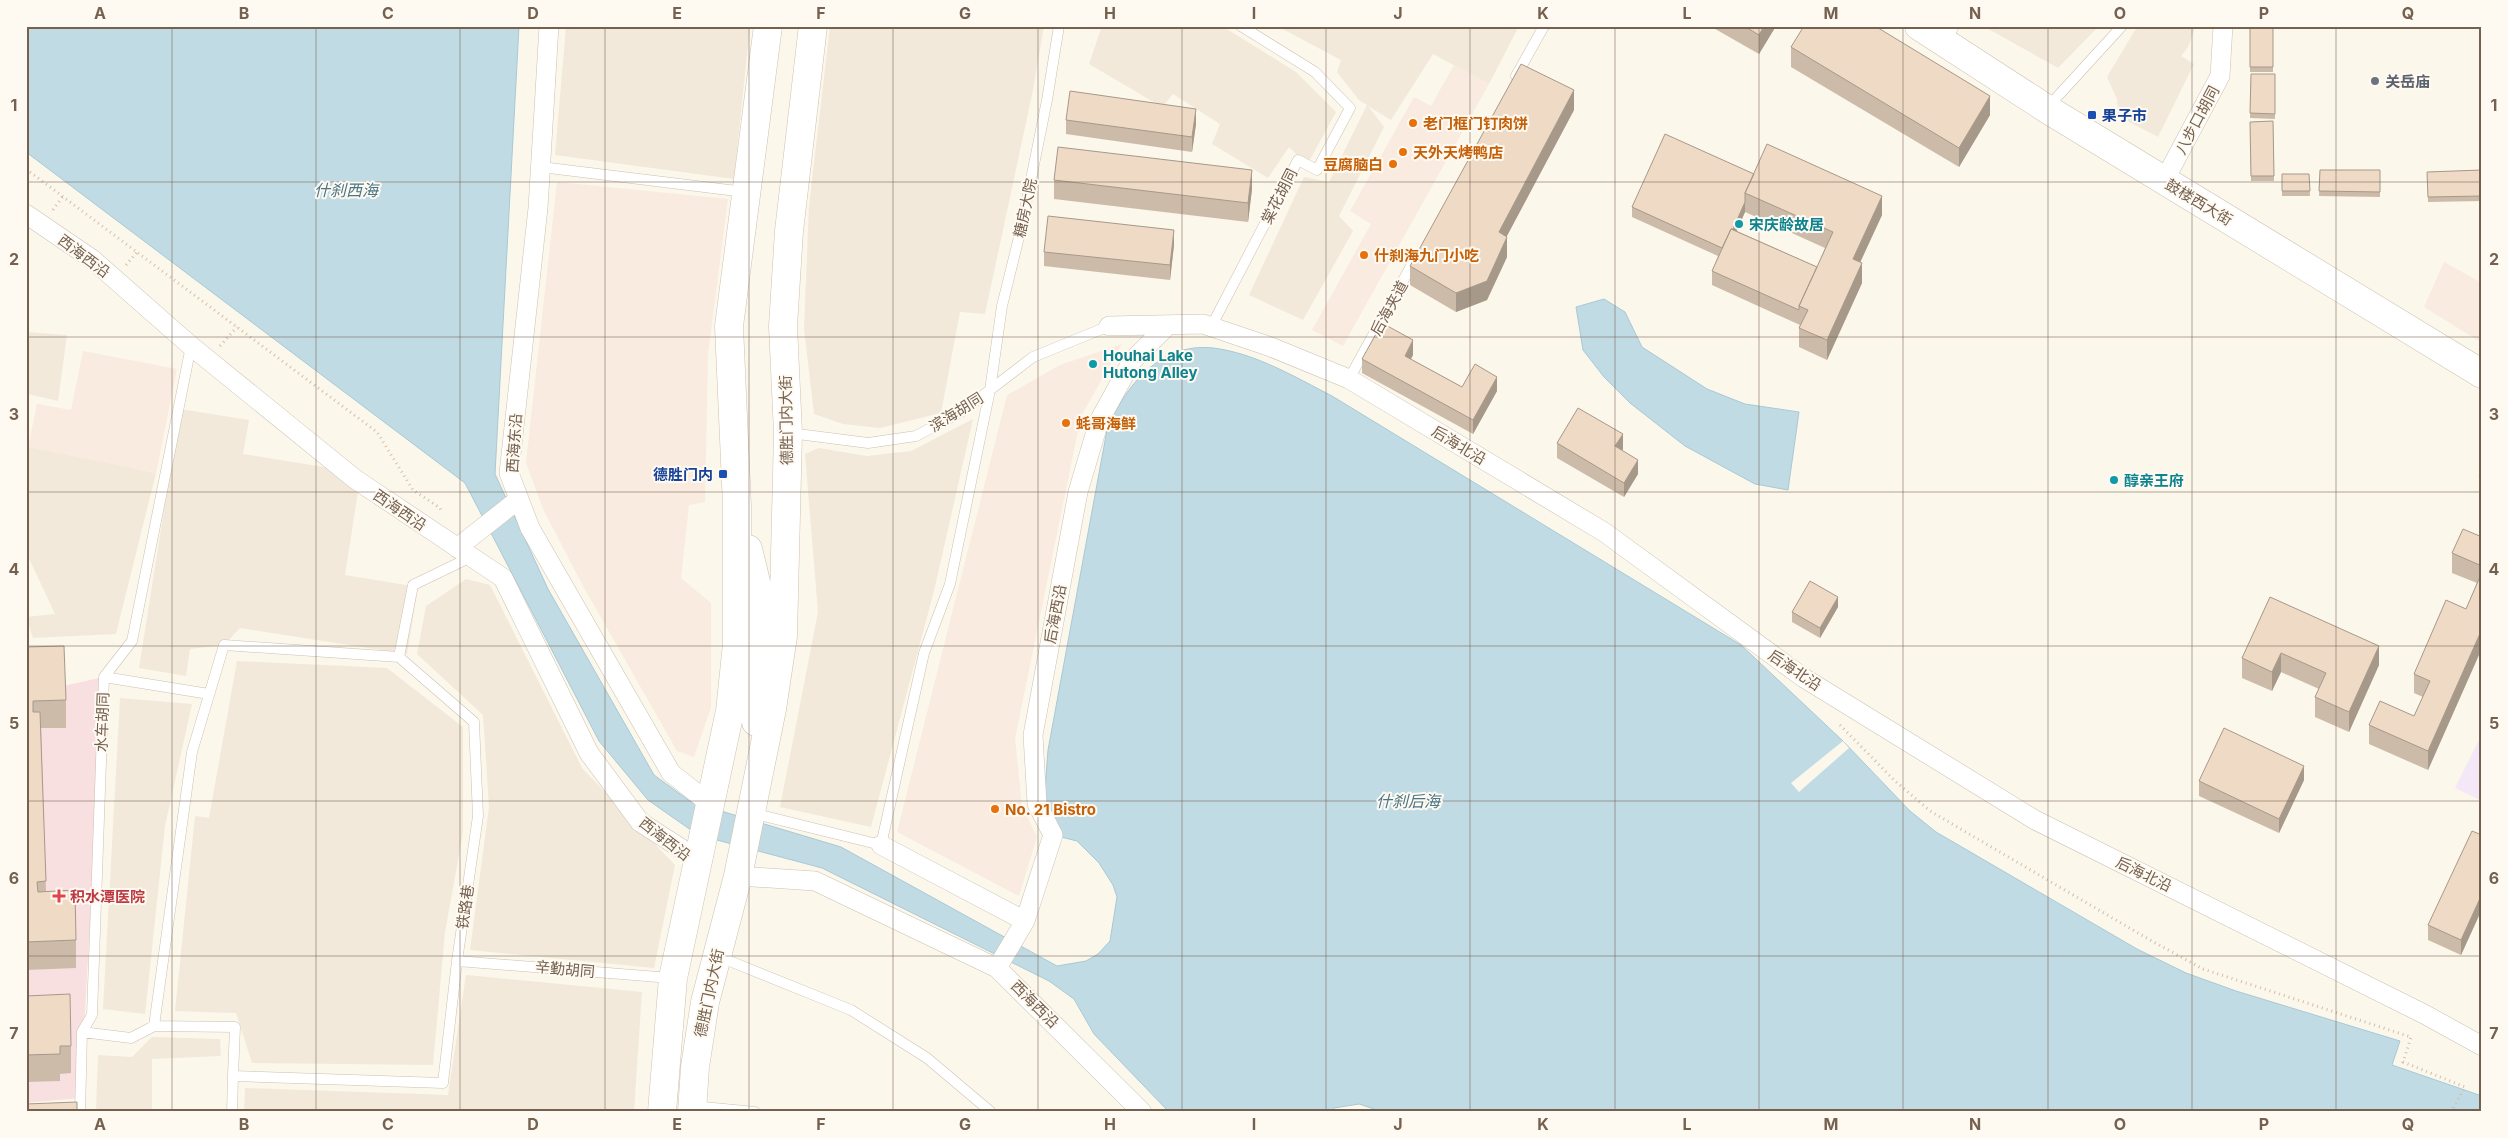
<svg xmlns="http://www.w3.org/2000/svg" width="2508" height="1138" viewBox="0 0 2508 1138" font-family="Inter,'Noto Sans SC',sans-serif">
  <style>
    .residential { fill: #f2e9da }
    .commercial { fill: #faebe0 }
    .education { fill: #f4e8f8 }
    .medical { fill: #f8dfe0 }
    .water { fill: #c1dbe4; stroke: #a8c9d5 }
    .pier { fill: #fbf7eb }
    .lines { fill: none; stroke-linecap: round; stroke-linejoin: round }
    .service-casing { stroke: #cdc0b2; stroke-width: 11 }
    .minor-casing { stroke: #cdc0b2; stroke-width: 20 }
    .secondary-casing { stroke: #cfc1af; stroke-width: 29 }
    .path { stroke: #d4bda8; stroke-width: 3; stroke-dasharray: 1 4; stroke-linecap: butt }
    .service { stroke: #fff; stroke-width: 10 }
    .minor { stroke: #fff; stroke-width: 19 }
    .secondary { stroke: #fff; stroke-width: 28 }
    .wall { fill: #cdbba9; fill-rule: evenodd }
    .shaded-wall { fill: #a7998a }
    .building { fill: #eedac5; stroke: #a7998a }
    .grid { fill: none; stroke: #756150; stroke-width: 1; stroke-opacity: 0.55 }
    .worship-dot { fill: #6b7280; stroke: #fefaf2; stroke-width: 2 }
    .transit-dot { fill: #1a4fb4; stroke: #fefaf2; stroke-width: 2 }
    .food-dot { fill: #e8710a; stroke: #fefaf2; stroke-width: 2 }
    .culture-dot { fill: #0f9aa8; stroke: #fefaf2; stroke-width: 2 }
    .health-dot { fill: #e0444e; stroke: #fefaf2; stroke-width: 2 }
    .labels { text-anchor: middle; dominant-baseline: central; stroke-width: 4; stroke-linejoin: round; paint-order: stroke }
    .worship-label { font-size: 15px; font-weight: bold; fill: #5b616d; stroke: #fefaf2; text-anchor: start }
    .transit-label { font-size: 15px; font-weight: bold; fill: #164399; stroke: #fefaf2; text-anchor: start }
    .street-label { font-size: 15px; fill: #756150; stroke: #fefaf2 }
    .food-label { font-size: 15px; font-weight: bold; fill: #c56008; stroke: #fefaf2; text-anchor: start }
    .culture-label { font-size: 15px; font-weight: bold; fill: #0d838f; stroke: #fefaf2; text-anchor: start }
    .health-label { font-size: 15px; font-weight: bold; fill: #be3a42; stroke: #fefaf2; text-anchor: start }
    .water-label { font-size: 16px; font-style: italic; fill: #4b7685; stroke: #fefaf2 }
    .neatline { fill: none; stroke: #756150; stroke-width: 2 }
    .grid-label { font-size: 16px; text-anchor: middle; font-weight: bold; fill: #756150 }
  </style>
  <rect width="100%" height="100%" fill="#fbf7eb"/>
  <path class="residential" d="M566,26H750L734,179L555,155Z
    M830,26H1044L1033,90L985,314L960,312L941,413L880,428L843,424L814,414L804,329L809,206Z
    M1102,26H1222L1296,72L1336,112L1307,165L1289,147L1268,178L1212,144L1220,124L1173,94L1162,107L1089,64Z
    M1277,26H1519L1489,84L1433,54L1391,120L1368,106L1384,127L1339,216L1353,231L1303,320L1249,295L1304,177L1329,182L1367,105L1359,100L1337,72L1341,60Z
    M1983,26H2099L2058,68Z
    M2147,26H2196L2188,47L2181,56L2194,64L2158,137L2118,116L2117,99L2107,77L2135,30Z
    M26,332L67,335L58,401L28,394L26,404Z
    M180,409L249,420L243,454L361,473L345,575L418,587L407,654L240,628L224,645L190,649L186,676L139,668Z
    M973,419L934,591L871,827L780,807L818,612L805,454L819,448L867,456L911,451Z
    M26,445L156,473L116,634L33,638L26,617L55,614L26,552Z
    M466,579L490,585L582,768L675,865L654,968L470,950L489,807L483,715L417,654L426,606Z
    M237,661L387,668L463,727V833L445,932L433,1065L252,1063L236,1013L175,1011L195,816L209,818Z
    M120,698L192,704L165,826L145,1014L103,1009Z
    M466,975L642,992L634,1112H244L245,1088L448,1095Z
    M152,1037L220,1039L221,1056L152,1059V1112H96L98,1055L132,1057Z"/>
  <path class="commercial" d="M1454,65L1489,84L1343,346L1312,330L1371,224L1350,211L1414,97L1431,106Z
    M557,182L728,199L708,354L705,502L689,505L681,578L711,603V707L694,757L677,751L583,586L543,509L526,463Z
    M2444,262L2482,283V343L2424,307Z
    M1122,344L1081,416L1015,739L1022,806L1037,837L1019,896L897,832L1007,395L1060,365Z
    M83,351L177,369L156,473L28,447L37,404L71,410Z"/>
  <path class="education" d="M2482,734V801L2455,788Z"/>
  <path class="medical" d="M104,677L80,1098L26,1103V694Z"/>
  <path class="water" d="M26,26H519L495,474L548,589L654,775L691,802L841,847L1057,966L1086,961L1098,954L1110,941L1117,897L1113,885L1099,863L1077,841L1061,837L1044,803L1048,750L1107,430C1124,387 1160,342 1213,348C1255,353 1295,377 1332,396L1741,645L1843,741L1910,811L1936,832L2137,949L2186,973L2236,991L2400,1041L2392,1065L2482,1096V1112H1383L1359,1104L1334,1108L1332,1112H1169L1094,1034L1074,999L1049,981L822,868L698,835L648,800L599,741L465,483L26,152Z
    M1604,299L1625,312L1642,347L1707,389L1745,404L1799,412L1788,490L1755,484L1685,446L1630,403L1604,377L1583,350L1576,307Z"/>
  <path class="pier" d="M1843,741L1849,748L1799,792L1791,783Z"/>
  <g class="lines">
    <defs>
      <path id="service" d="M1948,43L1953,26
        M1516,76L1544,26
        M2047,108L2122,26
        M541,167L745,192
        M1211,327L1298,160L1317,170L1350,108L1315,72L1241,26
        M1349,379L1416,257
        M790,433L868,443L916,436L961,412L1033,357L1109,326
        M104,677L209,694
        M752,813L881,845L924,653L950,584L990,390L1002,306L1021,229L1047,100L1059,26
        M717,956L851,1010L927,1058L991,1112
        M457,961L671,978
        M154,1026L235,1027L233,1076
        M82,1032L131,1038L154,1026L192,752L224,645L399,657
        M693,1106L755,1112
        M80,1112L82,1032L92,1015L104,677L132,641L191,346
        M232,1112L233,1076L443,1083L457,961L478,816L474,722L399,657L413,585L471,557"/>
      <path id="minor" d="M549,26L538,208L509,473L530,528L671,773L709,803
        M2164,181L2220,76L2223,26
        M26,214L92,259L191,346L355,479L503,578L589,753L640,822L688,853L698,865
        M1109,326L1203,324L1271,347L1349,379L1604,532L1804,678L2035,820L2424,1014L2482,1046
        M457,548L519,499
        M881,845L1025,921
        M738,876L815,881L997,968L1142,1112
        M997,968L1025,921L1053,835L1037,804L1033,735L1078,492L1099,421L1132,361L1168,325"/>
      <path id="secondary" d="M1919,26L2047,109L2482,374
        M748,549L757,586L756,722
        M662,1112L673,978L730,711L737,644V506L729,326L768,26
        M692,1112L695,1067L705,1002L738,876L772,709L783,636L788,433L783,326L789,231L813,26"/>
    </defs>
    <use href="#service" class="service-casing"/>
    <use href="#minor" class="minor-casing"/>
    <use href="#secondary" class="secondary-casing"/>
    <path class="path" d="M26,169L377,432L413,490L440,508L442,513
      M53,210L63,196
      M126,265L137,252
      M220,346L237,327
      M1840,725L1895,781L1930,811L2150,940L2203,969L2411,1037L2403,1062L2465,1087L2451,1112"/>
    <use href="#service" class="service"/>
    <use href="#minor" class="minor"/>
    <use href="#secondary" class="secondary"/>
  </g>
  <path class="wall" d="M1710,26H1776L1759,54Z
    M2250,26H2273V72H2250Z
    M1791,47L1990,115L1959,167L1791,67Z
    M2251,74H2275V119L2250,118Z
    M1574,110L1506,237L1507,257L1487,300L1456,312L1410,285V266Z
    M1066,120L1196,124L1192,152L1066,134Z
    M2273,121L2274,181H2251L2250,122Z
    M2320,170H2380V197L2319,196Z
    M2482,170V201L2428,202L2427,172Z
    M1754,174L1882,215L1860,262L1862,283L1827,360L1799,347V328L1800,325L1712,285V271L1718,256L1632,217V207ZM1745,212L1825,248L1817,267L1737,231Z
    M2282,174H2309L2310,196H2282Z
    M1054,180L1252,189L1248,222L1054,199Z
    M1174,245L1170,280L1044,266V252Z
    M1413,355L1411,359L1462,387L1497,391L1473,434L1362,373V359Z
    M1557,443L1623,449L1622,450L1638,474L1624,497L1557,458Z
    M2482,472V498L2479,496V477Z
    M2482,537V648L2428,770L2369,744V725L2414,716L2423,697L2414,693V674L2466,609L2477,583L2452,573V553Z
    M2270,597L2379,665L2349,732L2315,717V697L2319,689L2281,672L2272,691L2242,678V658Z
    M1838,607L1820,638L1792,622V612Z
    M26,647L66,700V728H41L46,891L76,940V968L26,970Z
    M2304,780L2279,833L2199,796V781Z
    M2482,835V909L2461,955L2428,940V925Z
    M26,996L71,1046V1073L60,1074V1081L26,1082Z"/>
  <path class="shaded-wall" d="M1764,26H1776L1759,54V35Z
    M1574,90V110L1499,251V232Z
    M1990,96V115L1959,167V148Z
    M1196,109V124L1192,152V137Z
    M1252,170V189L1248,222V203Z
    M1882,196V215L1853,278V259Z
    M1745,202V212L1724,259V249Z
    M1174,230V245L1170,280V265Z
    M1507,237V257L1487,300L1456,312V293Z
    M1862,263V283L1827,360V340Z
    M1413,340V355L1405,370V356Z
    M1497,377V391L1473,434V420Z
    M1623,434V449L1615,461V446Z
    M1638,460V474L1624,497V483Z
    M1838,597V607L1820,638V628Z
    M2482,629V648L2428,770V751Z
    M2379,646V665L2349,732V712Z
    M2281,653V672L2272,691V672Z
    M2304,766V780L2279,833V819Z
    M2482,894V909L2461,955V940Z"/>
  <path class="building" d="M1744,26H1764L1759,35Z
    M1804,26H1875L1990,96L1959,148L1791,47Z
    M2250,26H2273V67H2250Z
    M1521,64L1574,90L1499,232L1507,237L1487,281L1456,293L1410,266Z
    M2251,74H2275V114L2250,113Z
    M1070,91L1196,109L1192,137L1066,120Z
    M2273,121L2274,176H2251L2250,122Z
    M1665,134L1754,174L1745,193V202L1733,229H1731L1722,248L1632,207Z
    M1767,144L1882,196L1853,259L1862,263L1827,340L1799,328L1808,310L1799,306L1833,232L1745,193Z
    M1058,147L1252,170L1248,203L1054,180Z
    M2320,170H2380V192L2319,191Z
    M2482,170V196L2428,197L2427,172Z
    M2282,174H2309L2310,191H2282Z
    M1048,216L1174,230L1170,265L1044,252Z
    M1731,229L1817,267L1799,306V310L1712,271Z
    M1382,323L1413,340L1405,356L1462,387L1475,364L1497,377L1473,420L1362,359Z
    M1578,408L1623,434L1615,446L1638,460L1624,483L1557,443Z
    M2482,472V479L2479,477Z
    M2463,529L2482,537V566L2452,553Z
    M2482,572V629L2428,751L2369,725L2380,701L2414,716L2430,681L2414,674L2446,600L2466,609Z
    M1810,581L1838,597L1820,628L1792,612Z
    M2270,597L2379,646L2349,712L2315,697L2326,673L2281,653L2272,672L2242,658Z
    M64,646L66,700L33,701V712H40L46,881L37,882L38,892L75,890L76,940L26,942V647Z
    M2224,728L2304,766L2279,819L2199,781Z
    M2472,831L2482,835V894L2461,940L2428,925Z
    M70,994L71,1046H60V1054L26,1055V996Z
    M77,1102V1112H26V1104Z"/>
  <path class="grid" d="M172,26V1112M316,26V1112M460,26V1112M605,26V1112M749,26V1112M893,26V1112M1038,26V1112M1182,26V1112M1326,26V1112M1470,26V1112M1615,26V1112M1759,26V1112M1903,26V1112M2048,26V1112M2192,26V1112M2336,26V1112M26,182H2482M26,337H2482M26,492H2482M26,646H2482M26,801H2482M26,956H2482"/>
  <circle class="worship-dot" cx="2375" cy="81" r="5"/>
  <g class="transit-dot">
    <rect x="2087" y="110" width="10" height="10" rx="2.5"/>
    <rect x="718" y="469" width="10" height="10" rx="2.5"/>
  </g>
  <g class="food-dot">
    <circle cx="1413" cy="123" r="5"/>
    <circle cx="1403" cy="152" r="5"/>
    <circle cx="1393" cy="164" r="5"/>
    <circle cx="1364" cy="255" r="5"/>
    <circle cx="1066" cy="423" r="5"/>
    <circle cx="995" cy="809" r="5"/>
  </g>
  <g class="culture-dot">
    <circle cx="1739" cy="224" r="5"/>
    <circle cx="1093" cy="364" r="5"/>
    <circle cx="2114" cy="480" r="5"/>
  </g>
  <path class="health-dot" d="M56.5 888.5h5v5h5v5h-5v5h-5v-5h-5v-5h5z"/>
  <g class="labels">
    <g class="worship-label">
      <text x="2385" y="81">关岳庙</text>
    </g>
    <g class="transit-label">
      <text x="2102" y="115">果子市</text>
      <text x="713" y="474" text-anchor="end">德胜门内</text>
    </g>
    <g class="street-label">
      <text transform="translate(2197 120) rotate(-62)">八步口胡同</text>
      <text transform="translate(1279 196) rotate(-63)">棠花胡同</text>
      <text transform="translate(2199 202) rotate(31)">鼓楼西大街</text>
      <text transform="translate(1025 208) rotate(-78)">糖房大院</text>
      <text transform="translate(84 256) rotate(37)">西海西沿</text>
      <text transform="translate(1389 308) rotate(-61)">后海夹道</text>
      <text transform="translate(956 412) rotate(-32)">滨海胡同</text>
      <text transform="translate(786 420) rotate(-91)">德胜门内大街</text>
      <text transform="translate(514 443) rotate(-86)">西海东沿</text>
      <text transform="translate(1459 445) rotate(31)">后海北沿</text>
      <text transform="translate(400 510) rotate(34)">西海西沿</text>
      <text transform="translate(1055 614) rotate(-79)">后海西沿</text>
      <text transform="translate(1795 670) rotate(34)">后海北沿</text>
      <text transform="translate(102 722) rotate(-88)">水车胡同</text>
      <text transform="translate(665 839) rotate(38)">西海西沿</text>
      <text transform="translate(2144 874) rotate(26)">后海北沿</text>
      <text transform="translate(465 907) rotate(-82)">铁路巷</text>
      <text transform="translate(565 969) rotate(5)">辛勤胡同</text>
      <text transform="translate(709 993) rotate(-78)">德胜门内大街</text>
      <text transform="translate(1035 1004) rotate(45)">西海西沿</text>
    </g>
    <g class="food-label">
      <text x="1423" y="123">老门框门钉肉饼</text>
      <text x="1413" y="152">天外天烤鸭店</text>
      <text x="1383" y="164" text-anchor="end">豆腐脑白</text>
      <text x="1374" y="255">什刹海九门小吃</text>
      <text x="1076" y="423">蚝哥海鲜</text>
      <text x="1005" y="809">No. 21 Bistro</text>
    </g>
    <g class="culture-label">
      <text x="1749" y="224">宋庆龄故居</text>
      <text x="1103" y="355">Houhai Lake<tspan x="1103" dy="17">Hutong Alley</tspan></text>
      <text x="2124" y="480">醇亲王府</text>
    </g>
    <g class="health-label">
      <text x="70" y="896">积水潭医院</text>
    </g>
    <g class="water-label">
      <text x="346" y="190">什刹西海</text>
      <text x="1408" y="801">什刹后海</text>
    </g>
  </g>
  <rect width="2508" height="1138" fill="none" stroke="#fefaf2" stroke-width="55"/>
  <rect x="28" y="28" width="2452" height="1082" class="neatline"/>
  <g class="grid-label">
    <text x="100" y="19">A</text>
    <text x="244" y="19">B</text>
    <text x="388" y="19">C</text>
    <text x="533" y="19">D</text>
    <text x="677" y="19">E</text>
    <text x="821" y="19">F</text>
    <text x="965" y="19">G</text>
    <text x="1110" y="19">H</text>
    <text x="1254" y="19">I</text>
    <text x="1398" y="19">J</text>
    <text x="1543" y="19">K</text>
    <text x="1687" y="19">L</text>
    <text x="1831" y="19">M</text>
    <text x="1975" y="19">N</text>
    <text x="2120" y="19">O</text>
    <text x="2264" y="19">P</text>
    <text x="2408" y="19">Q</text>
    <text x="14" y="111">1</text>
    <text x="2494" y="111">1</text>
    <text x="14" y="265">2</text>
    <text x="2494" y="265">2</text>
    <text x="14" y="420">3</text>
    <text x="2494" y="420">3</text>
    <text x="14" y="575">4</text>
    <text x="2494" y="575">4</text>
    <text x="14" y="729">5</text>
    <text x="2494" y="729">5</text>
    <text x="14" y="884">6</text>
    <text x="2494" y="884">6</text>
    <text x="14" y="1039">7</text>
    <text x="2494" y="1039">7</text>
    <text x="100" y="1130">A</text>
    <text x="244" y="1130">B</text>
    <text x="388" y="1130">C</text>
    <text x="533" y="1130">D</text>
    <text x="677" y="1130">E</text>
    <text x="821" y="1130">F</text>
    <text x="965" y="1130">G</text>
    <text x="1110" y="1130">H</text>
    <text x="1254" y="1130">I</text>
    <text x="1398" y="1130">J</text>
    <text x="1543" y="1130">K</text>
    <text x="1687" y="1130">L</text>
    <text x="1831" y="1130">M</text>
    <text x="1975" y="1130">N</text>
    <text x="2120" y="1130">O</text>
    <text x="2264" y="1130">P</text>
    <text x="2408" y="1130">Q</text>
  </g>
</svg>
